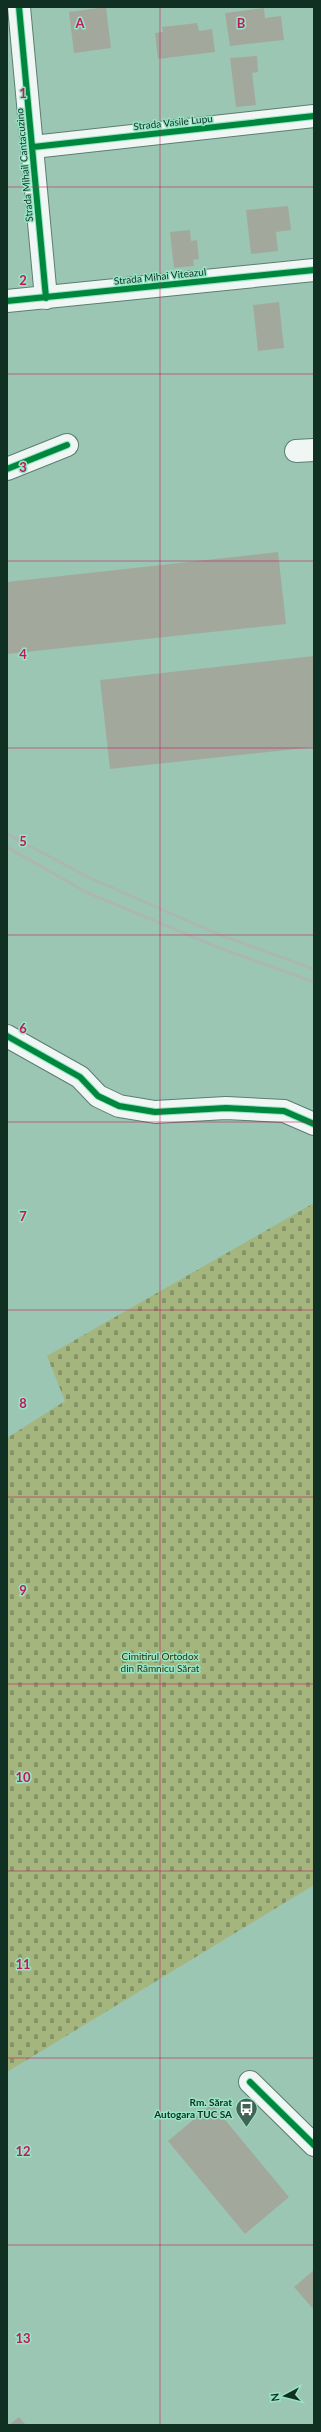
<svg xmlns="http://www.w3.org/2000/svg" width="321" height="2432" viewBox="0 0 321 2432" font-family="Lato,sans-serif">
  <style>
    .cemetery { fill: url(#cemetery-stones) }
    .building { fill: #a2a99c }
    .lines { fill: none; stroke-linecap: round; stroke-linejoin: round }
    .minor-casing { stroke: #5b7e71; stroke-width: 24 }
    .minor { stroke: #f0f6f4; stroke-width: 22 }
    .rail { stroke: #abb7b2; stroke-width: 3 }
    .cycleway-casing { stroke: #98e4c5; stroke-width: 8 }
    .cycleway { stroke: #00873e; stroke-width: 6 }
    .grid { fill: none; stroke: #c2185b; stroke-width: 1; stroke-opacity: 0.55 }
    .labels { text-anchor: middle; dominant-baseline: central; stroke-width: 3; stroke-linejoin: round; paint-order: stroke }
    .street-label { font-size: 10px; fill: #103024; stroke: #98e4c5 }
    .park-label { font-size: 10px; fill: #333104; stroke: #98e4c5 }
    .poi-label { font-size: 10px; font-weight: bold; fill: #103024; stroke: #98e4c5; text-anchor: end }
    .grid-label { font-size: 13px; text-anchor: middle; font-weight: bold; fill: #c2185b; stroke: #98e4c5; stroke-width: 3; stroke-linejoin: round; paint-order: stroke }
  </style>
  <defs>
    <pattern id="cemetery-stones" width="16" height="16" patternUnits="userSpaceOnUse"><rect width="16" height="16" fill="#a4b57e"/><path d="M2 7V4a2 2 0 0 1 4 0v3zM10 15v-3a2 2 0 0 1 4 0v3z" fill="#849467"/></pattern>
  </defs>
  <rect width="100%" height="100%" fill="#9cc6b4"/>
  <path class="cemetery" d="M314,1203V1885L7,2072V1438L65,1401L47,1356Z"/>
  <path class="building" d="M106,7L111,48L74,53L69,12Z
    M264,8L265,18L281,16L284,40L230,46L225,13Z
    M197,23L199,31L212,29L215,52L158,59L155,33L163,32L162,27Z
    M257,56L258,72L252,73L256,105L236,107L230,58Z
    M288,206L291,230L276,232L278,251L251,254L246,210Z
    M190,230L191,241L197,240L199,259L193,260L194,266L174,268L170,232Z
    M279,302L284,348L258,351L253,305Z
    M278,552L286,624L7,654V582Z
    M314,656V747L110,769L100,680Z
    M212,2104L289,2197L245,2234L168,2141Z
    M314,2270V2310L294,2287Z
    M19,2417L26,2425H9Z"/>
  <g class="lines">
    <defs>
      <path id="minor" d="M19,7L46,298
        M33,147L314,116
        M7,301L314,270
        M296,451L314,450
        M7,469L67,445
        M7,1036L80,1077L98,1096L119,1106L155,1112L226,1108L284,1111L314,1124
        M250,2082L314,2145"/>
    </defs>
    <use href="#minor" class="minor-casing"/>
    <use href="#minor" class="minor"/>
    <path class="rail" d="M7,834L90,878L220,935L314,969
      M7,847L86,892L217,947L314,982"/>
    <defs>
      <path id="cycleway" d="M19,7L46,298
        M33,147L314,116
        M7,301L314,270
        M7,469L67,445
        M7,1036L80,1077L98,1096L119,1106L155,1112L226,1108L284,1111L314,1124
        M250,2082L314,2145"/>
    </defs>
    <use href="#cycleway" class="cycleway-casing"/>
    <use href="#cycleway" class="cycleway"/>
  </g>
  <path class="grid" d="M160,7V2425M7,187H314M7,374H314M7,561H314M7,748H314M7,935H314M7,1122H314M7,1310H314M7,1497H314M7,1684H314M7,1871H314M7,2058H314M7,2245H314"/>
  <defs>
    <symbol id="bus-pin" viewBox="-11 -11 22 30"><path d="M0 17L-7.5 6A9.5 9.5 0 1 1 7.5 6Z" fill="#416456" stroke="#98e4c5"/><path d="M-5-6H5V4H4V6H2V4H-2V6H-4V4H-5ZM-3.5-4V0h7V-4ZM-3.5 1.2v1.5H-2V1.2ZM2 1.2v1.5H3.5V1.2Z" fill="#fff"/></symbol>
  </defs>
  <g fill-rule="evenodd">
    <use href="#bus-pin" x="234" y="2096" width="25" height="34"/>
  </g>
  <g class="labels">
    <g class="street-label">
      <text transform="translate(173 122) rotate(-6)">Strada Vasile Lupu</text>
      <text transform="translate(24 165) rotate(-95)">Strada Mihail Cantacuzino</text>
      <text transform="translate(160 276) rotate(-6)">Strada Mihai Viteazul</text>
    </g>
    <g class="park-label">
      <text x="160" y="1656">Cimitirul Ortodox<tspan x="160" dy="12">din Râmnicu Sărat</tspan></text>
    </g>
    <g class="poi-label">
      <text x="232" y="2102">Rm. Sărat<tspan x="232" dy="12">Autogara TUC SA</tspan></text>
    </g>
  </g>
  <g class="grid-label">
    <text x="80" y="28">A</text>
    <text x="241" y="28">B</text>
    <text x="23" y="98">1</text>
    <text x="23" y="285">2</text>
    <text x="23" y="472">3</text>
    <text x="23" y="659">4</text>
    <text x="23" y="846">5</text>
    <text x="23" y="1033">6</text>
    <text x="23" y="1221">7</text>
    <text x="23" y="1408">8</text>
    <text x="23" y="1595">9</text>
    <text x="23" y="1782">10</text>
    <text x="23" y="1969">11</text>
    <text x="23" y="2156">12</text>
    <text x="23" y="2343">13</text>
  </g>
  <rect width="321" height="2432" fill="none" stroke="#103024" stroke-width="16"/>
  <g transform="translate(285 2396) rotate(263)" stroke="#98e4c5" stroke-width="3" paint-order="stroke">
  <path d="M0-3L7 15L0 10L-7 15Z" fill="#103024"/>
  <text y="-6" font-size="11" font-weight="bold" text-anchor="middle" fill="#103024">N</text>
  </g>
</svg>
